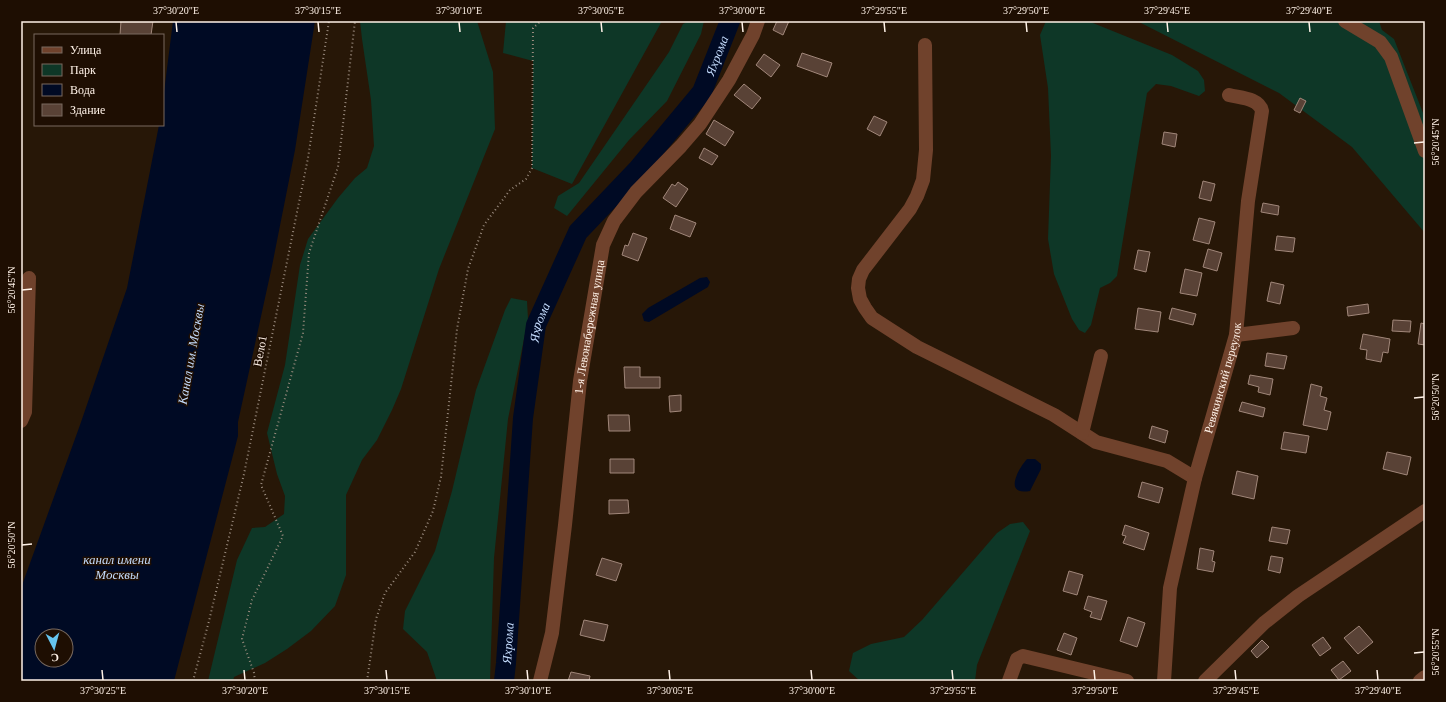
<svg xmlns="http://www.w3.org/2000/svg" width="1446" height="702" viewBox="0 0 1446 702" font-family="Georgia,serif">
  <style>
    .green { fill: #0e3727 }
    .water { fill: #000a24; fill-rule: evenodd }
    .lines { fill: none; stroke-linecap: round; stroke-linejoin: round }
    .river { stroke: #000a24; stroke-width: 20 }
    .building { fill: #594236; stroke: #a1877a }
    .path { stroke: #9a8b7e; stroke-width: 2; stroke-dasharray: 1 3; stroke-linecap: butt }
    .minor { stroke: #70422c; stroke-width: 14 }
    .ticks { fill: none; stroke: #fff2e8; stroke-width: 1.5 }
    .labels { text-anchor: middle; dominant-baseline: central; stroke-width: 3; stroke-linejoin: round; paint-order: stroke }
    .street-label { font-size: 12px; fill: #fff2e8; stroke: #1e0e02 }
    .water-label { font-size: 13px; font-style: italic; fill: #c2dafb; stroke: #1e0e02 }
    .neatline { fill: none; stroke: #fff2e8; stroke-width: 1.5 }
    .ticks-label { font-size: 10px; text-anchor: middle; fill: #fff2e8 }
  </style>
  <rect width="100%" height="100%" fill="#271707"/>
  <path class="green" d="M360,21H477L493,72L495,129L439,269L401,389L392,410L377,440L362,460L346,495V575L335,606L311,631L287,649L265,663L234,677L233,681H208L237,560L252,528L265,527L284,514L285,496L277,474L267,433L285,365L300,265L308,239L338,198L355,178L367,168L374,146L371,100L362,39Z
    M506,21H662L572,184L532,168L533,61L503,53Z
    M689,21H704L701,34L667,101L629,140L567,216L554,208L558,196L579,183L669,52L683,24Z
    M1046,21H1088L1172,55L1198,71L1204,80L1205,91L1199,96L1171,86L1156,84L1147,93L1117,276L1110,283L1100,288L1091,325L1085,333L1079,330L1072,319L1054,274L1048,239L1051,156L1048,88L1040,35Z
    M1137,21H1379L1382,30L1394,39L1425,118V233L1352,147L1279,93Z
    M511,298L527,301L528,319L508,419L494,558L490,681H437L427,652L403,629L405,611L435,551L452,491L476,390L505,310Z
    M1023,522L1030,531L977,665L975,681H860L849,671L853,653L871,644L904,637L922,620L997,533L1010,524Z"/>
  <path class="water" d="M173,21H315L295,150L272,266L238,422V436L174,681H21V588L80,425L127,288L159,125H163V100ZM42,636H66V660H42Z
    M707,277L710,282L708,287L649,322L644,321L642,314L648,308L700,278Z
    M1027,459H1035L1041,464V469L1030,491C1003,496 1018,469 1027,459Z"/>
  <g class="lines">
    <path class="river" id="s1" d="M504,681L506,663L523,418L536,325L578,232L638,169L702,92L730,21"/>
  </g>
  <path class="building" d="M121,21H153L151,35H120Z
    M777,21H789L783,35L773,30Z
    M802,53L832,63L827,77L797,66Z
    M764,54L780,65L771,77L756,65Z
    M744,84L761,98L752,109L734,95Z
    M1300,98L1306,101L1300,113L1294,110Z
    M874,116L887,122L880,136L867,129Z
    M714,120L734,132L725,146L706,134Z
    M1164,132L1177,134L1175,147L1162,144Z
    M704,148L718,156L712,165L699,158Z
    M1203,181L1215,184L1211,201L1199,198Z
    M678,182L688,189L676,207L663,198L672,184L675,186Z
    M1263,203L1279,206L1278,215L1261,212Z
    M675,215L696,223L690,237L670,229Z
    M1199,218L1215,222L1209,244L1193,240Z
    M633,233L647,238L638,261L622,255L625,245L628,246Z
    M1277,236L1295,238L1293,252L1275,250Z
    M1208,249L1222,253L1217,271L1203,267Z
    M1138,250L1150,252L1146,272L1134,269Z
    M1185,269L1202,273L1197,296L1180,293Z
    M1271,282L1284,285L1280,304L1267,301Z
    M1368,304L1369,313L1348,316L1347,307Z
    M1138,308L1161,312L1158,332L1135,329Z
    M1172,308L1196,314L1193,325L1169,319Z
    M1393,320L1411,321L1410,332L1392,331Z
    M1421,323L1425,324V345L1418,344Z
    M1363,334L1390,339L1388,353L1383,352L1381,362L1366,359L1367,350L1360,349Z
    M1267,353L1287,356L1284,369L1265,366Z
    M624,367H640V377H660V388H625Z
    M1250,375L1273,379L1270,395L1258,392L1259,387L1248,384Z
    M1311,384L1322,387L1320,396L1327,398L1324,410L1331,412L1327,430L1303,425Z
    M681,395V411L670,412L669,396Z
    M1242,402L1265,408L1263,417L1239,411Z
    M608,415H629L630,431H609Z
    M1152,426L1168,431L1165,443L1149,438Z
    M1284,432L1309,436L1306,453L1281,449Z
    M1387,452L1411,457L1407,475L1383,469Z
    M610,459H634V473H610Z
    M1237,471L1258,476L1254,499L1232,494Z
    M1142,482L1163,488L1159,503L1138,497Z
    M609,500H628L629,513L609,514Z
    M1125,525L1149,533L1144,550L1123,543L1126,536L1122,535Z
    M1272,527L1290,530L1287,544L1269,541Z
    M1200,548L1214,551L1212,561L1215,562L1213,572L1197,569Z
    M1271,556L1283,558L1280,573L1268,570Z
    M602,558L622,564L616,581L596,575Z
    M1069,571L1083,575L1077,595L1063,591Z
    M1088,596L1107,601L1101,620L1090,617L1092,612L1084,609Z
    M1128,617L1145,623L1137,647L1120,641Z
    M584,620L608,625L604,641L580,635Z
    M1359,626L1373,642L1358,654L1344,638Z
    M1064,633L1077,638L1071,655L1057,650Z
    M1323,637L1331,648L1320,656L1312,645Z
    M1262,640L1269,647L1257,658L1251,651Z
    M1343,661L1351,671L1339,680L1331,670Z
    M571,672L590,676L589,681H568Z"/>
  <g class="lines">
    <path class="path" d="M193,681L209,621L244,474L308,158L329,21
      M255,681L254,673L242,639L252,600L283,536L261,485L303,333L309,253L338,167L355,21
      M367,681L376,619L385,593L415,552L433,511L441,477L457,329L468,269L484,225L510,190L526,179L532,168L533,28L541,21"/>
    <g class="minor">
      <path d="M1345,21L1380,42L1391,57L1425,151"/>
      <path d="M925,45L926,150L923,180L917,196L910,209L863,270L859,279L858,288L860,299L865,308L872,318L917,347L1054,415L1096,442L1167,461L1195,478"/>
      <path d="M1236,335L1293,328"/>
      <path d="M21,421L25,412L29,278"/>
      <path d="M1082,433L1101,356"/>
      <path id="s2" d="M540,681L552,633L565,525L580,381L603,245L614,221L636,192L681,146L700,124L729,80L753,35L758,21"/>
      <path d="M1009,681L1017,659L1023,656L1127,681"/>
      <path id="s3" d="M1164,681L1170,588L1195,478L1236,335L1248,201L1262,111C1259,98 1240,98 1229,95"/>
      <path d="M1205,681L1264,623L1298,596L1425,511"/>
      <path d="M1420,681L1425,677"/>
    </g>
  </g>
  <path class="ticks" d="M176,22L177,32M318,22L319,32M459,22L460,32M601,22L602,32M742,22L743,32M884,22L885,32M1026,22L1027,32M1167,22L1168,32M1309,22L1310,32M1414,143L1424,142M22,290L32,289M1414,398L1424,397M22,545L32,544M1414,653L1424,652M102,670L103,680M244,670L245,680M386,670L387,680M527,670L528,680M669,670L670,680M811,670L812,680M952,670L953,680M1094,670L1095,680M1235,670L1236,680M1377,670L1378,680"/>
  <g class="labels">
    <g class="street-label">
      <text stroke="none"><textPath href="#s2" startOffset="358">1-я Левонабережная улица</textPath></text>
      <text transform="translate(260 351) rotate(-79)">Вело1</text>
      <text stroke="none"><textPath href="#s3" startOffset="310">Ревякинский переулок</textPath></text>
    </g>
    <g class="water-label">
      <text stroke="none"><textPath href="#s1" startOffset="686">Яхрома</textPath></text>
      <text stroke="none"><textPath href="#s1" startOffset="361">Яхрома</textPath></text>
      <text transform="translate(191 354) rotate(-80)">Канал им. Москвы</text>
      <text x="117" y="559">канал имени<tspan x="117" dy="15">Москвы</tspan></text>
      <text stroke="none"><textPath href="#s1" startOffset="38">Яхрома</textPath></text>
    </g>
  </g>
  <rect width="1446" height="702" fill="none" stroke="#1e0e02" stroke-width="44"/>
  <rect x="34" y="34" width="130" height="92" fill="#1e0e02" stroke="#78695e"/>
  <rect x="42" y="47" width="20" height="6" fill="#70422c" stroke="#78695e"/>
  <text x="70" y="54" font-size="12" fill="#fff2e8">Улица</text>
  <rect x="42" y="64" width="20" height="12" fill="#0e3727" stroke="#78695e"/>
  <text x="70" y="74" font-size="12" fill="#fff2e8">Парк</text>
  <rect x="42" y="84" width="20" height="12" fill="#000a24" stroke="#78695e"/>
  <text x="70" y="94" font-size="12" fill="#fff2e8">Вода</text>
  <rect x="42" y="104" width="20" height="12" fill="#594236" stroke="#78695e"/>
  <text x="70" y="114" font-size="12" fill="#fff2e8">Здание</text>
  <g transform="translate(54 648) rotate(174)"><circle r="19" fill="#1e0e02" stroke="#78695e"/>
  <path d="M0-3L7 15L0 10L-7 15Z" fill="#66c4ef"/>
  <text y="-6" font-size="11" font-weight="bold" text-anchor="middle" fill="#fff2e8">С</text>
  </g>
  <rect x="22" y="22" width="1402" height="658" class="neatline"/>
  <g class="ticks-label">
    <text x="176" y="14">37°30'20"E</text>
    <text x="318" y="14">37°30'15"E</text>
    <text x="459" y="14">37°30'10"E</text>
    <text x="601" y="14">37°30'05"E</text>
    <text x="742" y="14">37°30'00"E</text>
    <text x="884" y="14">37°29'55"E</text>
    <text x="1026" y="14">37°29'50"E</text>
    <text x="1167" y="14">37°29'45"E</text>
    <text x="1309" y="14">37°29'40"E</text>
    <text transform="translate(1435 142) rotate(-90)" y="4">56°20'45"N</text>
    <text transform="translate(11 290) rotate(-90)" y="4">56°20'45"N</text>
    <text transform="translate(1435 397) rotate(-90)" y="4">56°20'50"N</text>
    <text transform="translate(11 545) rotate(-90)" y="4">56°20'50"N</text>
    <text transform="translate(1435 652) rotate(-90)" y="4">56°20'55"N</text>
    <text x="103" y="694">37°30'25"E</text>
    <text x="245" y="694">37°30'20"E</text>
    <text x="387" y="694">37°30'15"E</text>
    <text x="528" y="694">37°30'10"E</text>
    <text x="670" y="694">37°30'05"E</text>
    <text x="812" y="694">37°30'00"E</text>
    <text x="953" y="694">37°29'55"E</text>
    <text x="1095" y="694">37°29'50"E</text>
    <text x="1236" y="694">37°29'45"E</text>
    <text x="1378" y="694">37°29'40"E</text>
  </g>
</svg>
